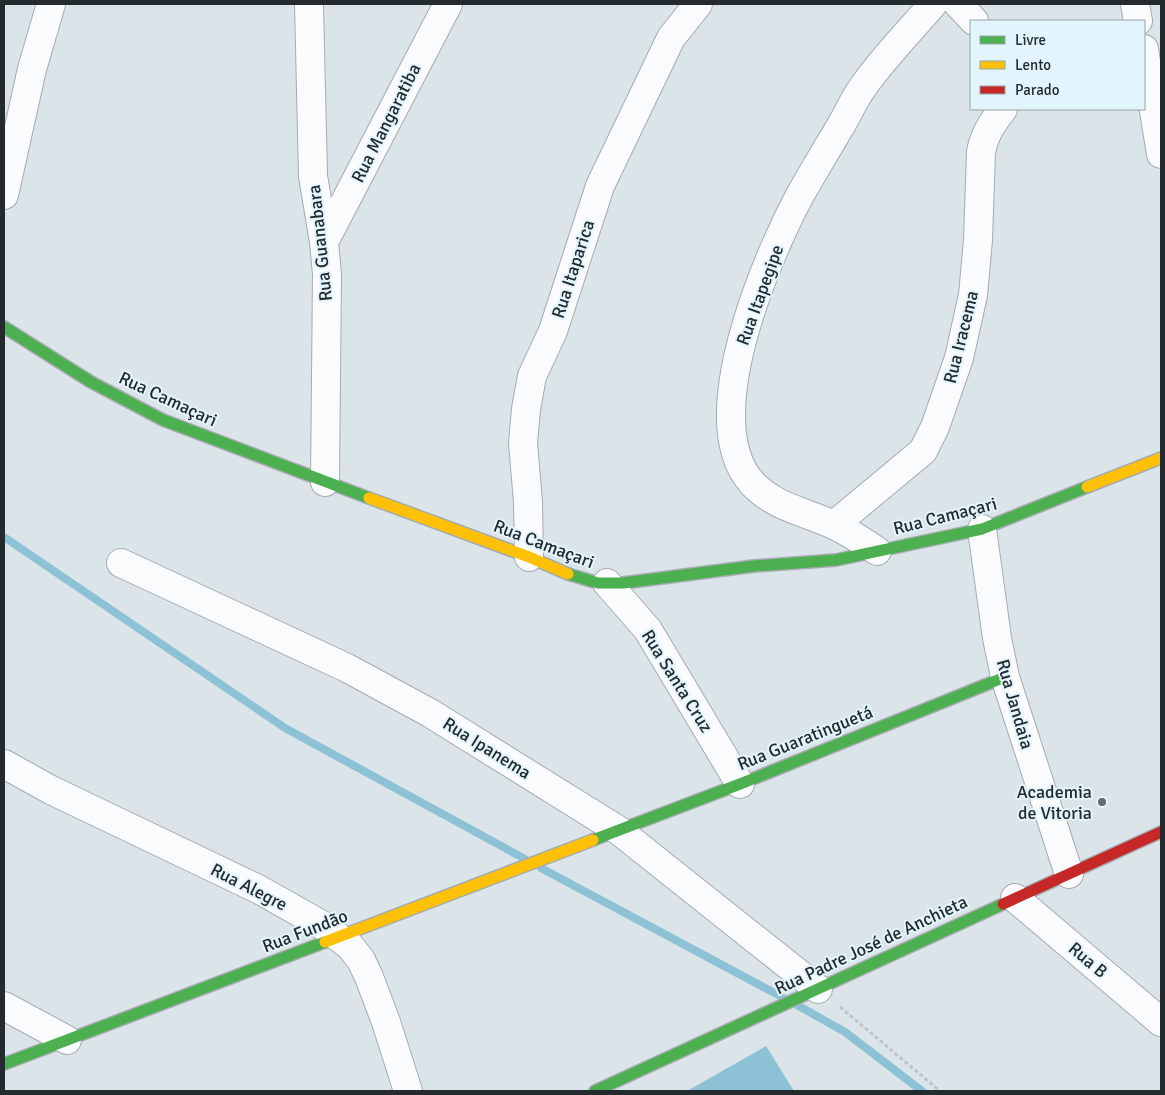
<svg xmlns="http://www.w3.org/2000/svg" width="1165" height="1095" viewBox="0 0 1165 1095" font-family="Signika,sans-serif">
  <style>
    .water { fill: #8dc2d6 }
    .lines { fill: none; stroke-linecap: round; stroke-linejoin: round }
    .stream { stroke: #8dc2d6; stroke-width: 8 }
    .street-casing { stroke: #a5acaf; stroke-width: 30 }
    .fast-casing { stroke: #a5acaf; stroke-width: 14 }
    .slow-casing { stroke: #a5acaf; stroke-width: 14 }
    .jam-casing { stroke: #a5acaf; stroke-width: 14 }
    .path { stroke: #c1c4c5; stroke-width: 3; stroke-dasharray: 4 2.5; stroke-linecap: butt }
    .street { stroke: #fafbfc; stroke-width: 28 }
    .fast { stroke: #4caf50; stroke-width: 11 }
    .slow { stroke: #ffc107; stroke-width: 11 }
    .jam { stroke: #c62828; stroke-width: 11 }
    .poi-dot { fill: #646c6f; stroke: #e2f4fc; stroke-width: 2 }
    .labels { text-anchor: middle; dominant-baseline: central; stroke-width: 4; stroke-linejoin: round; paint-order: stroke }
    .street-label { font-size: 18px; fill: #242b2e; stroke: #e2f4fc }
    .poi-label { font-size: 18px; fill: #242b2e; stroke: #e2f4fc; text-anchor: end }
  </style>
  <rect width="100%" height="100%" fill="#dbe4e8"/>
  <path class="water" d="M766,1046L794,1091H687Z"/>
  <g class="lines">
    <path class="stream" d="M4,537L285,728L525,859
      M541,868L782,997
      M797,1005L845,1032L922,1091"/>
    <defs>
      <path id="street" d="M309,4L313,176L324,242L327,274L325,482
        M958,4L974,21
        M1135,4L1138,21
        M1144,49L1161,154
        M4,195L32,69L51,4
        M324,242L448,4
        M834,525L923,451L935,427L959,358L973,295L978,240L981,152C984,135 992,123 1003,109
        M982,529L997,638L1005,677L1069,874
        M877,551C864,542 850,533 836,526C807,512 775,508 752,483C696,421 766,259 800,195C813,172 827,149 840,127C848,114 854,99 863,87C883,58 910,31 933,4
        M529,557L528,502L523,443L526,409L532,376L553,331L600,186L671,38L698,4
        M121,563L347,668L430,713L618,830L818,989
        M607,583L648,630L740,784
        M4,764L51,790L258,889L322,925L350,946L361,960L369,977L386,1022L408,1091
        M1015,898L1161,1022
        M4,1006L67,1040"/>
      <path id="fast" d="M4,327L91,382L163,420L369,498
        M568,574L598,583H623L754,566L836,560L982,529L1087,487
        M593,840L740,784L1005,677
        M4,1064L325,942
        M595,1091L1003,904"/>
      <path id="slow" d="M1087,487L1161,458
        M369,498L529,557L568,574
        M325,942L593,840"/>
      <path id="jam" d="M1003,904L1161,832"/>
    </defs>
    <use href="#street" class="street-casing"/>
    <use href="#fast" class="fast-casing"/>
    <use href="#slow" class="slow-casing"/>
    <use href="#jam" class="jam-casing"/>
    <path class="path" d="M840,1007L940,1091"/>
    <use href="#street" class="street"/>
    <use href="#fast" class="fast"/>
    <use href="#slow" class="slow"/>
    <use href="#jam" class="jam"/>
  </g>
  <circle class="poi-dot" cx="1102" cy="802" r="5"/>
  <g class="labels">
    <g class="street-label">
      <text transform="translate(386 123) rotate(-63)">Rua Mangaratiba</text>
      <text transform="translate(320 243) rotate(-96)">Rua Guanabara</text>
      <text transform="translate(573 269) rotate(-72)">Rua Itaparica</text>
      <text transform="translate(760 295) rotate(-70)">Rua Itapegipe</text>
      <text transform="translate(961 337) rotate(-76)">Rua Iracema</text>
      <text transform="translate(168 399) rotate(25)">Rua Camaçari</text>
      <text transform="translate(945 516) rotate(-14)">Rua Camaçari</text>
      <text transform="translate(544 544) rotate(21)">Rua Camaçari</text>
      <text transform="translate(677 681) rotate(58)">Rua Santa Cruz</text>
      <text transform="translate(1015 704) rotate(74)">Rua Jandaia</text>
      <text transform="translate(805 738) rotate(-22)">Rua Guaratinguetá</text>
      <text transform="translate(487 748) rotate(32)">Rua Ipanema</text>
      <text transform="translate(249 887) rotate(27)">Rua Alegre</text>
      <text transform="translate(305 931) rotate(-21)">Rua Fundão</text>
      <text transform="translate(871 945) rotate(-25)">Rua Padre José de Anchieta</text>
      <text transform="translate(1088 960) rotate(40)">Rua B</text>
    </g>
    <g class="poi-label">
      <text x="1092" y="792">Academia<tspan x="1092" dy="21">de Vitoria</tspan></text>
    </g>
  </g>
  <rect width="1165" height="1095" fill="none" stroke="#242b2e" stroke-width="10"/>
  <rect x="970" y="20" width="175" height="90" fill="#e2f4fc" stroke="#96a4aa"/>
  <rect x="980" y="36" width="25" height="8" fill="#4caf50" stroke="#96a4aa"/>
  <text x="1015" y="45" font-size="15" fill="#242b2e">Livre</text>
  <rect x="980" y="61" width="25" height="8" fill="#ffc107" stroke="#96a4aa"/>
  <text x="1015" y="70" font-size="15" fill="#242b2e">Lento</text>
  <rect x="980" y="86" width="25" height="8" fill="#c62828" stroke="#96a4aa"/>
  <text x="1015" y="95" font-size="15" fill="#242b2e">Parado</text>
</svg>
